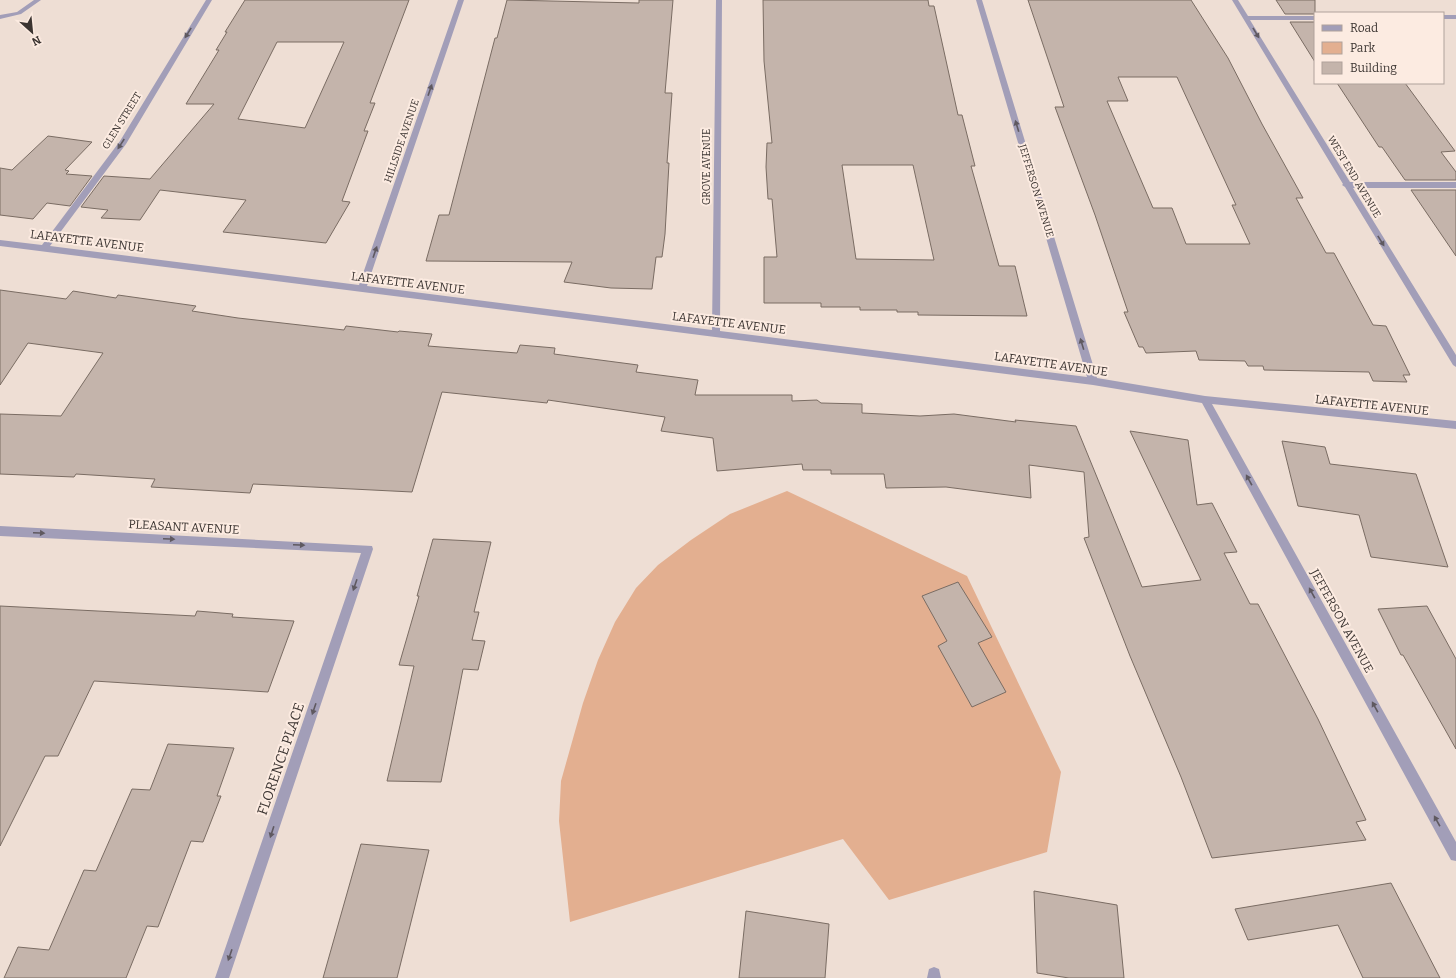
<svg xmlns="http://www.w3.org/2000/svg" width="1456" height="978" viewBox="0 0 1456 978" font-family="Bitter,serif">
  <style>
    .green { fill: #e3af90 }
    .building { fill: #c4b4ab; stroke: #7a6c63; fill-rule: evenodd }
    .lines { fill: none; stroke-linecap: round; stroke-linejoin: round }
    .minor { fill: #a29eb8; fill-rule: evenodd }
    .oneway { fill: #5f5960 }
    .labels { text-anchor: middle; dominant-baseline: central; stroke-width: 4; stroke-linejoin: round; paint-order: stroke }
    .far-street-label { font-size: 10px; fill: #3b3431; stroke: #fcebe1 }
    .street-label { font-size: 12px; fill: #3b3431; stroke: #fcebe1 }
    .near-street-label { font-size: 14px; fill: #3b3431; stroke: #fcebe1 }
  </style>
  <rect width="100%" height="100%" fill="#eeded4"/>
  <path class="green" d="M787,491L967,576L1061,772L1047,852L889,900L843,839L570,922L559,821L561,781L583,703L598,660L615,622L636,588L658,565L691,540L730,514Z"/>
  <path class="building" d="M245,0H409L370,103H375L364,131H368L342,201L350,202L326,243L223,232L246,200L160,190L140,220L101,218L108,210L81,207L104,176L150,179L214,104H186L219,50H216L227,32H225ZM277,42H344L305,128L238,119Z
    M507,0L639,3V0H673L665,93H672L667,163H669L665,234L662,257H656L652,289L611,288L564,282L572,262L426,261L439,215H449L495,38H497Z
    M763,0H928L929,6H934L958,115H962L975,166H971L999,266H1015L1027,316L918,315V312H897V310H860V307H821V303H764V257H777L772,199H768L766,167L767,143H772L764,61ZM842,165H913L934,260L856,259Z
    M1028,0H1191L1228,58L1262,124L1303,198H1296L1326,253H1334L1373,325L1386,326L1410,375H1403L1407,382L1373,381L1369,372L1264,370L1263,366H1248L1245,361L1199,360L1196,351L1146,353L1143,347H1139L1124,312H1128L1095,215L1055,107H1064ZM1118,77H1177L1236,205H1232L1250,244H1186L1172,208H1153L1107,101H1128Z
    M1276,0H1315V14H1285Z
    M1290,22H1315V62Z
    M1337,83H1405L1455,151L1441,152L1456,172V180H1405L1382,147H1379Z
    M48,136L92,142L65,170L69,171L66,174L92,176L70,206L47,203L33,219L0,215V168L12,170Z
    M1411,190H1456V256Z
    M0,290L66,299L73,291L116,298L118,295L196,306L192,311L238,318L344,330L346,326L398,332L399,331L432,334L428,346L517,353L520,345L555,348L554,354L638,365L636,372L698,380L695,395H792V401L817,400L821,403L862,404V413L920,416L954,414L1016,422L1015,420L1076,426L1142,587L1201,580L1130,431L1188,440L1197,505L1212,503L1237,552L1224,553L1250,604H1258L1318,719L1366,820L1356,822L1366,840L1212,858L1181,777L1130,656L1084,538L1089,537L1084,472L1029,465L1031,498L946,487L886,488L884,474H831V470H803L802,464L717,471L713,438L661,431L665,417L548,400L547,403L442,392L412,492L253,484L250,493L151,487L155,479L76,474L74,477L0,474V414L61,416L103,353L28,343L0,385Z
    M1282,441L1325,447L1330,464L1416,474L1448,567L1371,557L1359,515L1298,506Z
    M433,539L491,542L474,612H479L472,640L485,641L478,670L463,669L441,782L387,781L414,666L399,665L419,596H417Z
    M958,582L992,637L978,643L1006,692L972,707L938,646L947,641L922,596Z
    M0,606L195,616L197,611L233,614L232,617L294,621L268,692L94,681L58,756H45L0,846Z
    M1427,606L1456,659V749L1403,655H1401L1378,609Z
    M168,744L234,748L217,796H221L203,842L191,841L158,927L147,926L126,978H4L18,947L49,950L84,870L96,871L132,789L150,790Z
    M361,844L429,850L397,978H323Z
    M1391,883L1440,978H1363L1338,925L1248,940L1235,909Z
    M1034,891L1117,905L1124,978H1069L1037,973Z
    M746,911L829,924L825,978H739Z"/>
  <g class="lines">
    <path class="minor" d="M34,0H41L21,14L0,19V15L17,12Z
      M206,0H212L126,144L50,246L359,285L458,0H464L367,286L712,330L716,0H722L720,331L1087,377L976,0H982L1097,378L1205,396L1456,421V429L1212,404L1456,842V861L1451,860L1202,403L1093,385L0,246V240L42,245L120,141Z
      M1232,0H1238L1248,16H1315V20H1250L1350,182H1456V188H1353L1456,355V367L1453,365L1345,187L1342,185L1343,184Z
      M1443,15H1456V19H1443Z
      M0,526L372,546L373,549L229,978H215L361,553L0,536Z
      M934,967L939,969L941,978H927L929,969Z"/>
  </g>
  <defs><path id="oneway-solid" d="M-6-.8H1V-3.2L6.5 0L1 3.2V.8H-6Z"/></defs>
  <g class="oneway">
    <use href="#oneway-solid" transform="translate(188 33) rotate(122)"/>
    <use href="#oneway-solid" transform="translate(1256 33) rotate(59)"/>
    <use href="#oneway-solid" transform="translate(430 90) rotate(-71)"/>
    <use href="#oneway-solid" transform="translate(1017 126) rotate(-107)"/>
    <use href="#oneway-solid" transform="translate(121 144) rotate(123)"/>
    <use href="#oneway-solid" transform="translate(1381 241) rotate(58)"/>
    <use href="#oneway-solid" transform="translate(375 252) rotate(-71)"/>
    <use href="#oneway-solid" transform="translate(1082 344) rotate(-107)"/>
    <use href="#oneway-solid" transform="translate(1249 480) rotate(-119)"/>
    <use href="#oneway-solid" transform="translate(39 533) rotate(3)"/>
    <use href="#oneway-solid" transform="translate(169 539) rotate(3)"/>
    <use href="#oneway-solid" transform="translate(299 545) rotate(3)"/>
    <use href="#oneway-solid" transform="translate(355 585) rotate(109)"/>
    <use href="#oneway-solid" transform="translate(1312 593) rotate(-119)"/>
    <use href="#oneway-solid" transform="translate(1375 707) rotate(-119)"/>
    <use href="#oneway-solid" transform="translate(314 709) rotate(109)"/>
    <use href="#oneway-solid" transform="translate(1437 821) rotate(-119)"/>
    <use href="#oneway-solid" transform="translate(272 832) rotate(108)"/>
    <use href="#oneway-solid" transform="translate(230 955) rotate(109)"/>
  </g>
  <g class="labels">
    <g class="far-street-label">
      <text transform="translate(122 121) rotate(-58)">GLEN STREET</text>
      <text transform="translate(402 141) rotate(-71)">HILLSIDE AVENUE</text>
      <text transform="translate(707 167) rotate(-90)">GROVE AVENUE</text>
      <text transform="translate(1354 177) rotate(59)">WEST END AVENUE</text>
      <text transform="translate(1036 191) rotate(73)">JEFFERSON AVENUE</text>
    </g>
    <g class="street-label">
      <text transform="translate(87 241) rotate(7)">LAFAYETTE AVENUE</text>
      <text transform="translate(408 283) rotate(7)">LAFAYETTE AVENUE</text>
      <text transform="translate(729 323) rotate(7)">LAFAYETTE AVENUE</text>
      <text transform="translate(1051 364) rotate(8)">LAFAYETTE AVENUE</text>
      <text transform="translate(1372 405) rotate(6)">LAFAYETTE AVENUE</text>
      <text transform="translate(184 527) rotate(3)">PLEASANT AVENUE</text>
      <text transform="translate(1342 621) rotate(61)">JEFFERSON AVENUE</text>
    </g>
    <g class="near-street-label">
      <text transform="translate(281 759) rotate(-71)">FLORENCE PLACE</text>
    </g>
  </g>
  <rect x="1314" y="12" width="130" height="72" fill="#fcebe1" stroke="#afa29b"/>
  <rect x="1322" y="25" width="20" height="6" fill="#a29eb8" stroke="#afa29b"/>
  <text x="1350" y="32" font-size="12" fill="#3b3431">Road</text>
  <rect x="1322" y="42" width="20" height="12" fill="#e3af90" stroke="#afa29b"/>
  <text x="1350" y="52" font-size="12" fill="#3b3431">Park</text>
  <rect x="1322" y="62" width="20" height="12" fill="#c4b4ab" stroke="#afa29b"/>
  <text x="1350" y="72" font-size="12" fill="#3b3431">Building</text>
  <g transform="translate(32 32) rotate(153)" stroke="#fcebe1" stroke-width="3" paint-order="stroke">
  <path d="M0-3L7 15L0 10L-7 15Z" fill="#3b3431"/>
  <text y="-6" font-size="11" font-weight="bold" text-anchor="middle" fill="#3b3431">N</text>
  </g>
</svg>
